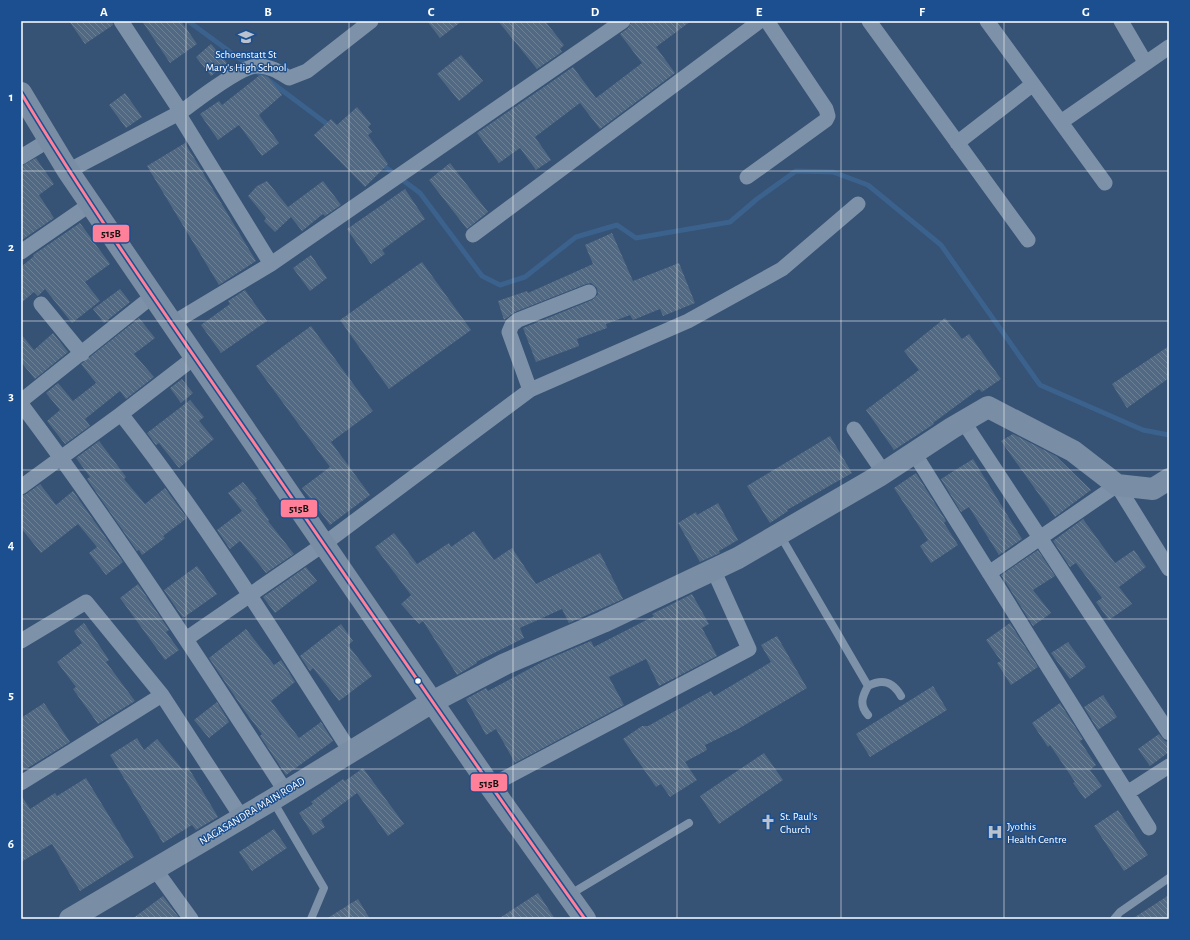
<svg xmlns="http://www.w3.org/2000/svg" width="1190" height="940" viewBox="0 0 1190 940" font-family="'Alegreya Sans',sans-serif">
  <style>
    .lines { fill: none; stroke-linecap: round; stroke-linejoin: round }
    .stream { stroke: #3b618d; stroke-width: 5 }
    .building { fill: url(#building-back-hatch) }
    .lane { stroke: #7d92a8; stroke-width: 8 }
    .street { stroke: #7d92a8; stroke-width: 15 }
    .secondary { stroke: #798da4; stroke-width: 22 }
    .bus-1-casing { stroke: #1b4f8f; stroke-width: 6 }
    .bus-1 { stroke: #ff8098; stroke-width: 3 }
    .grid { fill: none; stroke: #fff; stroke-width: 1; stroke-opacity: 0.55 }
    .bus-dot { fill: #fff; stroke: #1b4f8f; stroke-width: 1.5 }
    .labels { text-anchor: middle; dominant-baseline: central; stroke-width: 3; stroke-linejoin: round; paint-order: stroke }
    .poi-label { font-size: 11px; fill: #fff; stroke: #1b4f8f; text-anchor: start }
    .street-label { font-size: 11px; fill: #fff; stroke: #1b4f8f }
    .line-badge { stroke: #1b4f8f; stroke-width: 1.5 }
    .pale-badge-label { font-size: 11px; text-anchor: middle; font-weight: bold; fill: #111 }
    .neatline { fill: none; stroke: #fff; stroke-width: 1.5 }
    .grid-label { font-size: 13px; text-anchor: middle; font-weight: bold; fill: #fff }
  </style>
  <defs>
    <pattern id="building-back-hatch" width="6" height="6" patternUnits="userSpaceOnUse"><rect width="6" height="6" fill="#526984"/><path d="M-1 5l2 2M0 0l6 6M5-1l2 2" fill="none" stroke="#6c8096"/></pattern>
  </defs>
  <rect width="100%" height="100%" fill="#365274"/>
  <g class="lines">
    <path class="stream" d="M188,21L248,65
      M255,70L331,127
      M380,163L420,193L482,276L500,285L525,277L576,237L617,225L636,238L730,222L757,199L796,171L833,172L868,185L941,245L1040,385L1143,430L1169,435"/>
  </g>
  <path class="building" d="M69,21H112L113,25L85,44Z
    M142,21H181L197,44L170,63Z
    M427,21H462L440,38Z
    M498,21H545L564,45L560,49L562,52L537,69Z
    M632,21H691L656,47L675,73L600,129L580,103L535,137L551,160L536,170L520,148L499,163L477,133L573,67L596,98L642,63L620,34L628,28Z
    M211,44L227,63L211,76L196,57Z
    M461,55L483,81L459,101L437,74Z
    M260,75L268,77L282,95L259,115L279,143L262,156L239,125L218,140L200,114L219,101L222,105Z
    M125,93L142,117L126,128L109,105Z
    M357,107L371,124L368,127L372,132L368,135L388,164L365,187L314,135L331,119L337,125Z
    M185,143L256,261L219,285L147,166Z
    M36,158L54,184L39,195L54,218L22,240L21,166Z
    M450,163L488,212L467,229L429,180Z
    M267,181L288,207L323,181L341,205L325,216L323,214L302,231L291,217L275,232L264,221L266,218L248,196L257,186Z
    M405,189L425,219L382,250L385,254L371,264L347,229Z
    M80,223L110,264L85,282L100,301L72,323L45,289L38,296L34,292L21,303V267L34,256L33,255Z
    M612,233L633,281L679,263L695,303L663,316L660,309L633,320L630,315L606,324L607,328L577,339L579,346L536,362L523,328L592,300L598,294L597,288L591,283L586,284L515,312L504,320L498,301L527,291L528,293L593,264L585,245Z
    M311,255L327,278L310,291L293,268Z
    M422,262L471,330L389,389L340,320Z
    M120,289L130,302L104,323L93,309Z
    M245,290L267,321L221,353L201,325L230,304L228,301Z
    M139,318L155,338L134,354L154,377L126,399L120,391L85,419L90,426L65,444L47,421L60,410L46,393L58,383L73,401L96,383L81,364Z
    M945,318L962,339L969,334L1001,379L982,392L979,389L933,423L934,424L894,450L866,410L919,370L904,351Z
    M311,326L373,411L331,442L370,495L330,525L302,488L330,467L256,366Z
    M53,333L68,352L35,379L21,362V334L34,350Z
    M1169,346V378L1127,408L1112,384Z
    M182,379L193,393L181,403L170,388Z
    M190,400L204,417L199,421L214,439L179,468L159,443L156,445L147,433Z
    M1013,434L1056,456L1091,490L1055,517L1001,441Z
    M830,436L852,473L787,510L788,511L770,523L747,486Z
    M99,441L126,477L124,479L145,504L165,488L187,518L163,536L165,538L142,555L139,550L137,551L87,479L90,477L76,458Z
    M973,459L1022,539L999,555L969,507L961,512L941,479Z
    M916,473L946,521L944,523L958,545L931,563L920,546L928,540L894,488Z
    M243,482L257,499L255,500L269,520L268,521L294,554L266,573L240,541L230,549L217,530L242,511L228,493Z
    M40,484L56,505L73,491L123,562L106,575L89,553L97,547L78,524L41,553L21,528V496L26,494Z
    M718,503L738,540L719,551L720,553L700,562L678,523L696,512L697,515Z
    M1083,519L1115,563L1134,550L1146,567L1119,587L1132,604L1109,620L1096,602L1102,598L1076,563L1070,567L1053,541Z
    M474,531L494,560L512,548L536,584L600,553L623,599L569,623L562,609L520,628L524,638L476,662L477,663L457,675L423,621L419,624L401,604L411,595L375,547L394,533L417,564L449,543L451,547Z
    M1038,550L1055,576L1033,590L1051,613L1033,626L1001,575Z
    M197,566L217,594L183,618L164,590Z
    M306,567L317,581L275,613L263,597Z
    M138,584L169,630L166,632L179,650L165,660L120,598Z
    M692,594L709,624L702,628L717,656L659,686L646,659L609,677L624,705L515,763L496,729L486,735L466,699L486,688L488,691L546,660L591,641L594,647L654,616L652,614Z
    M84,623L109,660L106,662L135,701L98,724L73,689L76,687L57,662L82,643L74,631Z
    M1010,623L1038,667L1011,685L997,663L1001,661L986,640Z
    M341,624L353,641L348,645L372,676L339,701L313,668L310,671L300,656Z
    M246,629L274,665L281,660L295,682L271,701L299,738L321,722L333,741L286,775L260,736L262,734L244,710L209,658Z
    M777,636L807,688L738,729L705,745L707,750L685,762L697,780L670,797L661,784L656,787L623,739L642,726H648L711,691L714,696L771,662L761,645Z
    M1068,642L1086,667L1070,679L1051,653Z
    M933,686L947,710L870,757L856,734Z
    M1103,695L1117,717L1098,730L1084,707Z
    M217,702L229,722L209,738L194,720Z
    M44,703L70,742L21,772V718Z
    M1060,703L1083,739L1080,741L1096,765L1090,770L1102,786L1085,799L1073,783L1075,782L1050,745L1048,747L1032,723Z
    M1159,734L1165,741L1169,742V752L1150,766L1138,749Z
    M137,738L144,750L157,739L183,770L188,767L218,817L196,830L192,825L163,843L110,755Z
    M764,753L783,780L719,824L700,796Z
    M363,768L404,824L388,836L357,793L321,820L325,827L313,835L299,813L313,804L311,802L343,779L345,781Z
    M86,778L134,857L80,891L52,844L21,862V795L30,809L55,793L57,796Z
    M1118,810L1148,855L1124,871L1094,826Z
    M274,829L287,848L252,871L239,852Z
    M538,893L555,919H498Z
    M1169,895V919H1132Z
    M163,896L180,919H132Z
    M358,899L370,919H326Z"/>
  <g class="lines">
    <path class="lane" d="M780,535L868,686C883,678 893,682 901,696
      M868,686C862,697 859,705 868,715
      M273,801L324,888L311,919
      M569,895L689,823
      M1114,919L1120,912L1169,878"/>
    <path class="street" d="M869,21L1028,240
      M987,21L1105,183
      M1121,21L1145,62
      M181,112C196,101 242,65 258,66C270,66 279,72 289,78L307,71L371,21
      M178,113L271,264
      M1061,122L1169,47
      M957,143L1033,84
      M21,157L49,140
      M68,171L181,112L121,21
      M747,177L826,120L828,116L826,109L767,21
      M473,235L760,21
      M21,252L92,203
      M41,304L82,354
      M173,323L271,264L623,21
      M530,390L688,321L782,269L858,204
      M21,401L154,295
      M21,404C115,529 200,660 286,792
      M121,414C205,521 277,637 350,751
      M963,421L1169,733
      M854,429L884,473
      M914,453L1149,828
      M21,487L121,414L195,357
      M989,573L1117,485L1169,569
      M186,639L324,544L530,390L509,332L512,325L518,320L589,292
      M21,641L86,602L162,695L242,818
      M21,783L162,695
      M490,786L749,649L713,569
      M1127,793L1169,766
      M154,868L191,919"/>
    <path class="secondary" d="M21,93L68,171L195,357L490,786L585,919
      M70,919L272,800L432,702L505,664L603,622L738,558L879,476L952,428L988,407L1073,451L1117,485L1153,489L1169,479"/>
    <defs>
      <path id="bus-1" d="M21,93C95,216 179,334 261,453C368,609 475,765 585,919"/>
    </defs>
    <use href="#bus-1" class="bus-1-casing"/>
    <use href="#bus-1" class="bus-1"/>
  </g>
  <path class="grid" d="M186,21V919M349,21V919M513,21V919M677,21V919M841,21V919M1004,21V919M21,171H1169M21,321H1169M21,470H1169M21,619H1169M21,769H1169"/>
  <defs>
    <symbol id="school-bare" viewBox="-9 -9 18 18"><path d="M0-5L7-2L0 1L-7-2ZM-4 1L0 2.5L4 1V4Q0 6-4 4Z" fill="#b9c2ce" stroke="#1b4f8f" stroke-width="2.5" paint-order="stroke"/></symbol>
    <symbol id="church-bare" viewBox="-9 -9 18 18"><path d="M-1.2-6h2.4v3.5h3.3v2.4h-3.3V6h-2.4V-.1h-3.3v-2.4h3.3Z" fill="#b9c2ce" stroke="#1b4f8f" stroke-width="2.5" paint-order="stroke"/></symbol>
    <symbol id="hospital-bare" viewBox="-9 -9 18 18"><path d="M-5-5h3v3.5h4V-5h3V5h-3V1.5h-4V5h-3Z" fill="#b9c2ce" stroke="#1b4f8f" stroke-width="2.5" paint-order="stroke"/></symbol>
  </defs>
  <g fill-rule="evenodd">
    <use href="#school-bare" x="235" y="26" width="22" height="22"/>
    <use href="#church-bare" x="757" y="811" width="22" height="22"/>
    <use href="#hospital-bare" x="984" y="821" width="22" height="22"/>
  </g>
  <circle class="bus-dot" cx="418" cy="681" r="3.5"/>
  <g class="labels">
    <g class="poi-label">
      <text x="246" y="54" text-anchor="middle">Schoenstatt St<tspan x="246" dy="13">Mary's High School</tspan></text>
      <text x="780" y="816">St. Paul's<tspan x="780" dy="13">Church</tspan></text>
      <text x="1007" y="826">Jyothis<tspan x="1007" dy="13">Health Centre</tspan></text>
    </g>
    <g class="street-label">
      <text transform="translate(252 811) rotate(-31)">NAGASANDRA MAIN ROAD</text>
    </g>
  </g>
  <g class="line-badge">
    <rect x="92" y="224" width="38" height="19" rx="4" fill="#ff8098"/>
    <rect x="280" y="499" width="38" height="19" rx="4" fill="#ff8098"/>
    <rect x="470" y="773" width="38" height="19" rx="4" fill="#ff8098"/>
  </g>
  <g class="pale-badge-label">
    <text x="111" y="237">515B</text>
    <text x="299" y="512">515B</text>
    <text x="489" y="787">515B</text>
  </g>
  <rect width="1190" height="940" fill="none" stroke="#1b4f8f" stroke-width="44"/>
  <rect x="22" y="22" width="1146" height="896" class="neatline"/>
  <g class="grid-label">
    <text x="104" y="16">A</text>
    <text x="268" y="16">B</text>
    <text x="431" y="16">C</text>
    <text x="595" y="16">D</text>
    <text x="759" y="16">E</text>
    <text x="922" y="16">F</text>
    <text x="1086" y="16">G</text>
    <text x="11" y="101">1</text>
    <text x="11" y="251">2</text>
    <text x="11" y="400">3</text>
    <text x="11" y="549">4</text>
    <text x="11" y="699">5</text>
    <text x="11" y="848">6</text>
  </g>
</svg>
